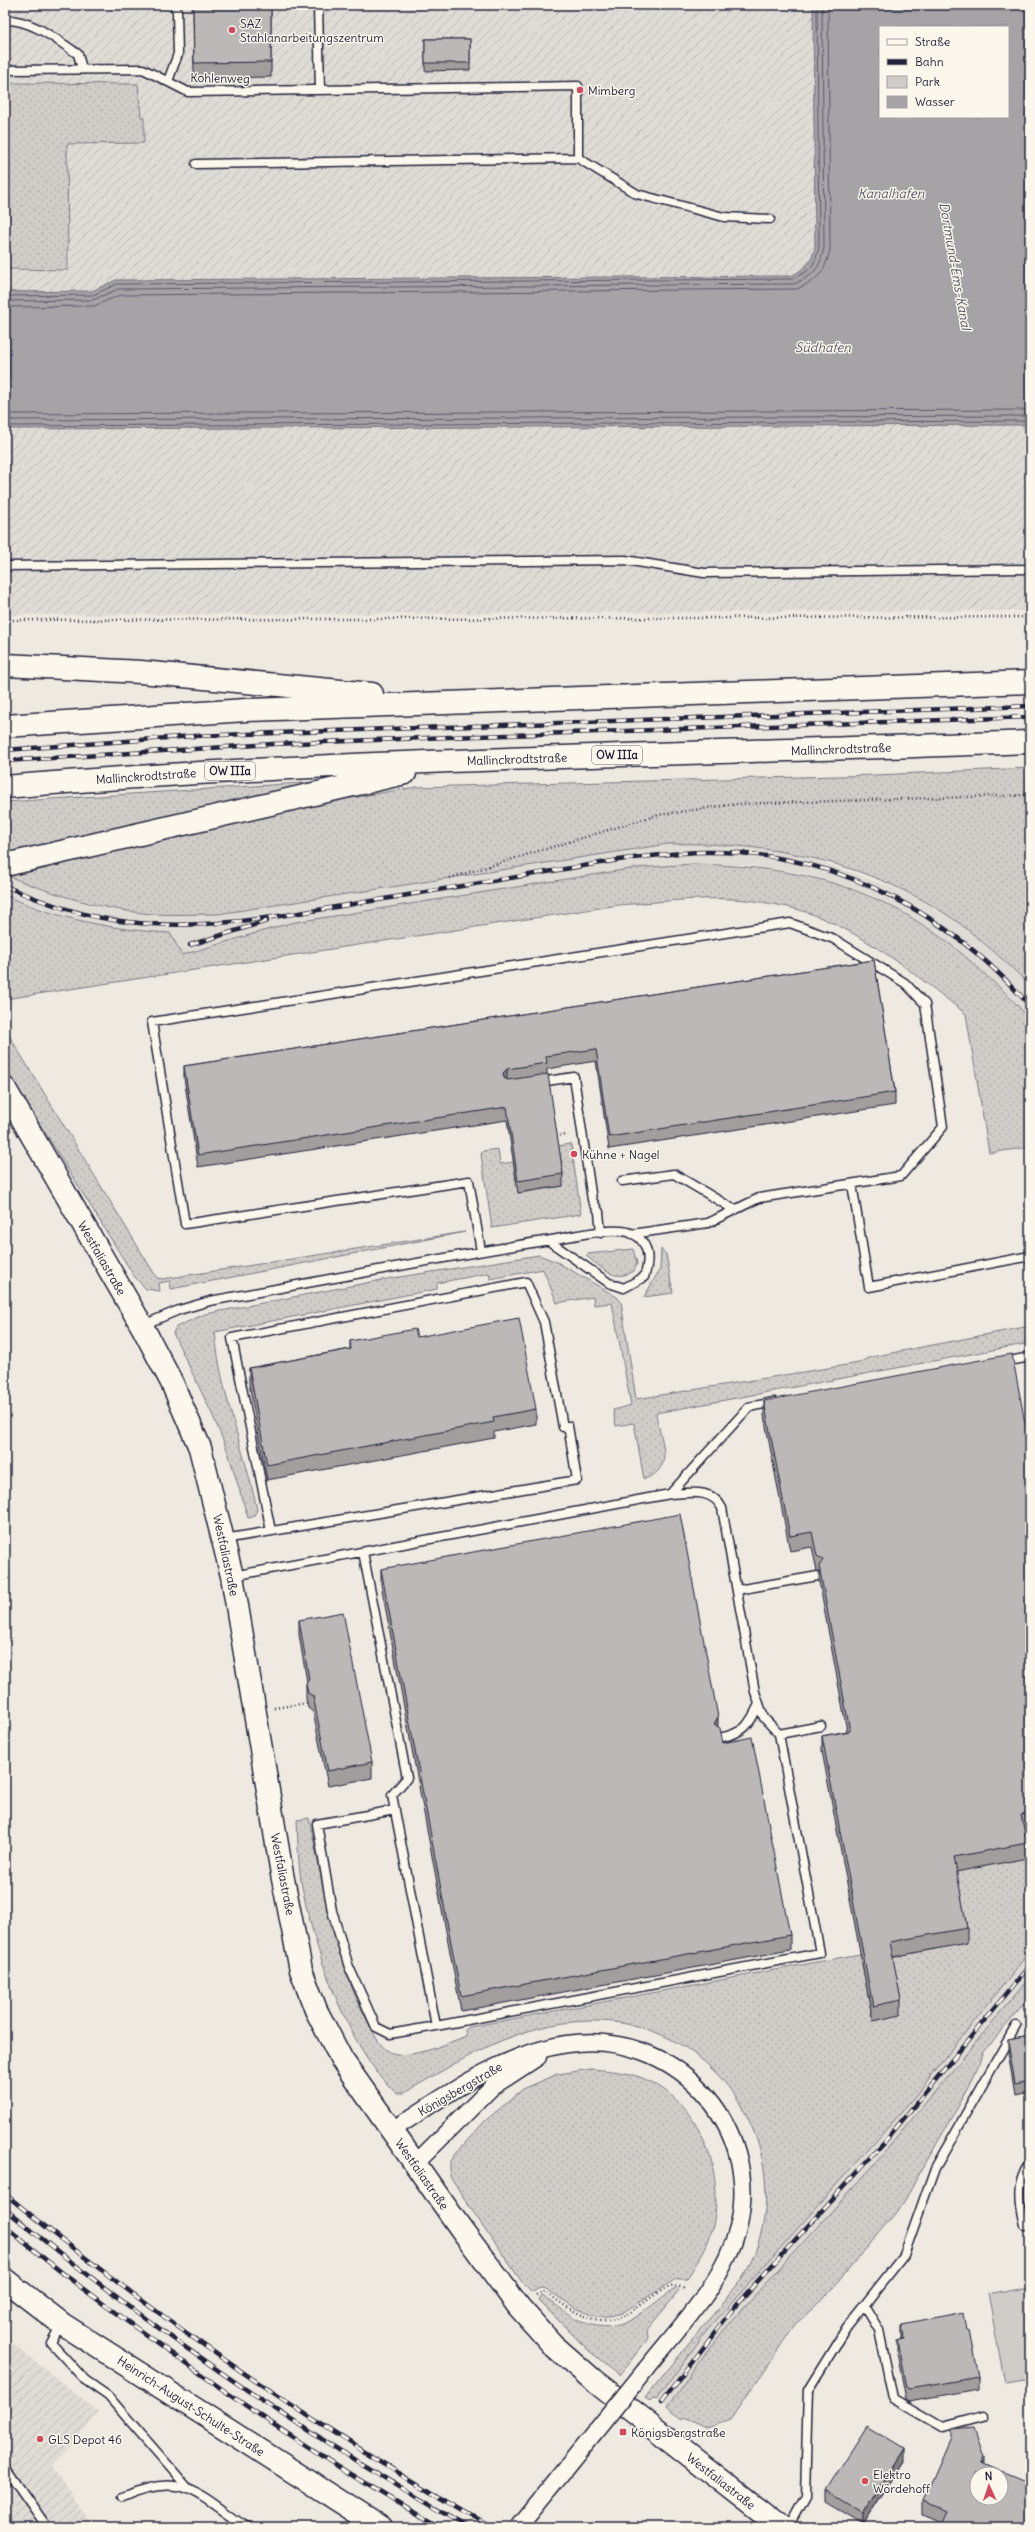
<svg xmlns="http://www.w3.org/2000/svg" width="1035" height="2532" viewBox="0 0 1035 2532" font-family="Delius,sans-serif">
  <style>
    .built { fill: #dfdbd5 }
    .industrial { fill: url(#industrial-furrows); fill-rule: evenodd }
    .green { fill: url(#green-dots); stroke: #797882 }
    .pitch { fill: #d0cdc9; stroke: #797882 }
    .water { fill: #a6a3a7; stroke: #716f7c; fill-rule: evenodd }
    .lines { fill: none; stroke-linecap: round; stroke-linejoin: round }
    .shore { stroke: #575666; stroke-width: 1 }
    .lane-casing { stroke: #22223b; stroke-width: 11 }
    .street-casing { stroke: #22223b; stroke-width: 19 }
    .secondary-casing { stroke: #22223b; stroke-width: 25 }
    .highway-casing { stroke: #22223b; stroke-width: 25 }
    .path { stroke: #22223b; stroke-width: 2.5; stroke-dasharray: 1 3; stroke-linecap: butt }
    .lane { stroke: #fbf7ec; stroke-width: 8 }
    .street { stroke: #fbf7ec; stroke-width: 16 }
    .secondary { stroke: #fbf7ec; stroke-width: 22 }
    .highway { stroke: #fbf7ec; stroke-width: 22 }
    .rail-casing { stroke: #22223b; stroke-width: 4.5 }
    .rail { stroke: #fbf7ec; stroke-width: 3; stroke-dasharray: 9; stroke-linecap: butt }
    .street-bridge-casing { stroke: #22223b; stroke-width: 19; stroke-linecap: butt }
    .street-bridge { stroke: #fbf7ec; stroke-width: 16 }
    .wall { fill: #a29e9e; stroke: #22223b }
    .shaded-wall { fill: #848181; stroke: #22223b }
    .building { fill: #bcb8b8; stroke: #22223b; fill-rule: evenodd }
    .poi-dot { fill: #d1495b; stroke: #fbf7ec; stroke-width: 1.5 }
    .labels { text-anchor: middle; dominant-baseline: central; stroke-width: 3; stroke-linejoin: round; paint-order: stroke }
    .shield { fill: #fbf7ec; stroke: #636270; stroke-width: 1 }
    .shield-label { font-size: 11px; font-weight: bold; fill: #22223b }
    .poi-label { font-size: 12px; fill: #22223b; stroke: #fbf7ec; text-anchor: start }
    .street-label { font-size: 12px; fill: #22223b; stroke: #fbf7ec }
    .water-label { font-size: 13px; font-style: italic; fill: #575666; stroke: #fbf7ec }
  </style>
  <defs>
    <pattern id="industrial-furrows" width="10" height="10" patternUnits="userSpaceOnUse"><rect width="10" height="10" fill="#dfdbd5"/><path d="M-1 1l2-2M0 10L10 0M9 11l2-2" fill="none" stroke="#bfbcb8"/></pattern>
    <pattern id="green-dots" width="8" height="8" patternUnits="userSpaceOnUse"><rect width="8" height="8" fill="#d0cdc9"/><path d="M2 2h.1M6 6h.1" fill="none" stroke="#b2b0ae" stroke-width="1.8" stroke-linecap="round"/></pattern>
  </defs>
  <rect width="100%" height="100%" fill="#eeeae2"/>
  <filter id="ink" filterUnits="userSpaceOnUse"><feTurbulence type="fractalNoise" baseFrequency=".025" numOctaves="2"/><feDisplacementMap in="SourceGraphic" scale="8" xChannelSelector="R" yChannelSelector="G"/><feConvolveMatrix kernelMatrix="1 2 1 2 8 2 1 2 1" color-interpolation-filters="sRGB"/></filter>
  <g filter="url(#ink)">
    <path class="built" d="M715,842L794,852L908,893L958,923L996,953L1030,985V1023L1012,1000L966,956L922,923L869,894L810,875L749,865L693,864L636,868L553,881L290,923L182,955L170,933L129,931L72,919L5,895V877L8,876L40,889L90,905L153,914H218L668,844Z
      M1030,1951V1977L874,2165L743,2308L709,2348L667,2408L656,2400L705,2333L915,2096Z"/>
    <path class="industrial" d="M5,5H1030V611L5,615ZM880,27H1008V117H880Z
      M5,2338L99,2412L52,2467L94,2527H5Z"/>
    <path class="green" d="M5,83L138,84L141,117L144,118V143L67,144L68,270L5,269Z
      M1030,768V985C1007,963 984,942 959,923C874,863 770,841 668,844L218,914C197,914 175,915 153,914C103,910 55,895 8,876L44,869L69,858L345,799L416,787L876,775Z
      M317,782L318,785L5,856V802Z
      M693,864C816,867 899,892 989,978C999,987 1026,1011 1030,1023C1033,1031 1030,1044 1030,1053C1030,1084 1030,1116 1030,1147L989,1153L966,1014C920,978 869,936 814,915C797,908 774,904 755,901C713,895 662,902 619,905L5,999V895C57,919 114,930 170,933L182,955L290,923L636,868Z
      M5,1029L157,1278L163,1279L465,1232L171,1289L170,1281L159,1283L160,1291L146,1289L134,1276L12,1079L5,1065Z
      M571,1144L581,1214L492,1228L481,1154L483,1151L498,1149L500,1164L514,1162L518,1193L563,1186L557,1146Z
      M633,1249L637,1263L634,1271C614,1283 603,1268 586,1256L588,1254Z
      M661,1249L666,1254L673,1293L644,1297L660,1269Z
      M539,1255L557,1262L617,1297L621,1302L636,1399L859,1363L871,1357L1030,1326V1343L656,1413C659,1438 678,1468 644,1479L634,1423L616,1426L613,1410L631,1405L612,1303L594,1305L593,1297L557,1303L543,1269L490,1279L489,1273L437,1283V1289L215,1332C220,1392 245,1451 257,1510L253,1517L248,1518L228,1452L213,1416L173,1333L176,1327L205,1314L387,1279Z
      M309,1818C324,1888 334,1960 369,2024C375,2036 381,2051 396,2054C419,2057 445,2044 466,2036L465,2030L469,2027L860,1954L873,2021L890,1957L967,1943L954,1872L1021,1830L1030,1828V1951L915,2096L705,2333L656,2400L653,2398L650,2401L645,2398L648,2394L742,2279C811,2164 721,2016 588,2021C517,2023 463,2059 404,2093H396C348,2050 312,1944 301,1881C298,1862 298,1840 297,1820Z
      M1030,1977V1998L983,2052L970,2086L898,2211L828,2294L797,2323L731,2419L706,2428L685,2417L683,2419L667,2408L709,2348L743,2308L874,2165Z
      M591,2069C613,2071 633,2072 653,2083C705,2110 729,2185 709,2239C704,2253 694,2266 687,2279H676L622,2313L610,2316H595L577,2309L546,2289L540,2288L532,2292L522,2282L469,2206L450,2176V2163L455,2154L485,2121L523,2089L558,2074Z
      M677,2288L679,2291L647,2330L648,2339L619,2375L588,2350L539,2301L542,2296C555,2303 567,2315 581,2321C625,2340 642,2308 677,2288Z"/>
    <path class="pitch" d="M1029,2286L1030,2380L1005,2384L988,2294Z"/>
    <path class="water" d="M813,5H1030V425L5,429V292L92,291L116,280L791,276C806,268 811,264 815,247ZM880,27H1008V117H880Z"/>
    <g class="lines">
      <path class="shore" d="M5,296L93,295L117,284L792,279C811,270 814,268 819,247L817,5
        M5,301L93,300L118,289L794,284C815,274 819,270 824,248L822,5
        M5,307L94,306L120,295L797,289C819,279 825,273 830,249L828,5
        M5,414L1030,410
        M5,420L1030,416
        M5,426L1030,421"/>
      <defs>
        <path id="lane" d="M318,5L320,90
          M5,20C31,19 57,40 78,54L82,69
          M5,70L143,69L188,92L578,86V158
          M168,81L178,54L177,11L174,5
          M196,164L578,158L637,194L724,217L770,219
          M5,566L625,560L704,573L1030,569
          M540,1082L574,1077L592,1200L599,1212L601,1233
          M622,1181L674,1174L735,1210
          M852,1184L869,1287L1030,1256
          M481,1251L469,1181L185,1224L152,1022L790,923L834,939L905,983L925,1004L943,1127L901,1176L759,1198L708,1223L632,1234
          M143,1325L179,1310L210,1301C321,1281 432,1259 544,1241C566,1238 611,1226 631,1233C650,1241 650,1261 644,1277L624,1288L609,1283L549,1241
          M1004,1362L1030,1357
          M224,1539L577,1480L568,1426L563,1427L544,1322L526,1282L232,1338L271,1531
          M363,1552L407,1778L392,1795L436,2026L820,1953L779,1734L764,1718L755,1692L722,1508C712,1488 690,1493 670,1494
          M233,1576L670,1494L749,1407L774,1402
          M737,1590L818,1576
          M779,1734L821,1726
          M719,1738C744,1733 749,1726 759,1704
          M395,1810L317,1824L332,1911L349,1967L376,2027L390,2034L436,2026
          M1025,2226C1020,2203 1016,2184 1030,2164
          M864,2305L879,2330L893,2398L943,2427L984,2416
          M61,2325L51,2343L85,2380L108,2396L188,2488
          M5,2467L47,2527
          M123,2497C183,2470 198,2494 246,2527
          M788,2527L805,2496L808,2390L847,2327L904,2255L935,2168L1016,2026"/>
        <path id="street" d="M391,2131C446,2095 501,2054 567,2044C672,2028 764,2123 738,2228C724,2283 680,2326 646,2369
          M415,2164L492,2087L538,2057"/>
        <path id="secondary" d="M5,1089L142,1326L172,1383L200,1448L232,1576L282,1874L301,1970L316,2010L342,2060L459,2226L519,2307L553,2345L593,2380L781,2527
          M5,2280L62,2324L380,2527"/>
        <path id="highway" d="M5,665L141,672L372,694
          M5,726L246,710L1030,682
          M5,787C346,758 688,755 1030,742
          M5,865L405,773"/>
      </defs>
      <use href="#lane" class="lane-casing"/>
      <use href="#street" class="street-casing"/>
      <use href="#secondary" class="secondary-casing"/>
      <use href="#highway" class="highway-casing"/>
      <path class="path" d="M5,620L1030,617
        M450,878L658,815L736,804L1030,795
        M556,1136L568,1135
        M274,1708L307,1703
        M536,2295L545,2292C563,2304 581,2319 603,2320C636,2323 660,2275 685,2289"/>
      <use href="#lane" class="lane"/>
      <use href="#street" class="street"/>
      <use href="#secondary" class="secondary"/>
      <use href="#highway" class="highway"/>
      <defs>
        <path id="rail" d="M5,750L194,736L1030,706
          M5,761L273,744L450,737L1030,717
          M5,886C44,903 86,918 129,922C215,932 300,912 384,899C465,885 545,872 625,859C652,856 679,852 707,852C834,851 948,912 1030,1006
          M190,945L267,921
          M5,2194C158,2319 320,2431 492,2527
          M5,2209C150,2328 305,2436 469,2527
          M5,2226C63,2276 126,2321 188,2365C269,2423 353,2479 440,2527
          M661,2403L736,2305L886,2140L1030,1965"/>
      </defs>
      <use href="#rail" class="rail-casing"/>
      <use href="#rail" class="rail"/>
      <defs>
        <path id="street-bridge" d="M518,2527L646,2369"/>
      </defs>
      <use href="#street-bridge" class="street-bridge-casing"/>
      <use href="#street-bridge" class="street-bridge"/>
    </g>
    <path class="wall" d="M193,5H271V77L194,78Z
      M425,39H470V70L425,71Z
      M874,960L895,1092V1105L609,1149L596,1061L547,1069V1074L563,1174V1186L518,1193L507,1120L198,1167L184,1078V1066Z
      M417,1337L536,1409V1424L494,1432V1438L267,1480L249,1384V1368L350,1349V1341Z
      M764,1401L1030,1449V1828L1024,1829L1027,1843V1858L956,1872L967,1928V1943L892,1957L901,2000V2015L873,2021L822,1751V1736L847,1731L819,1581V1572L817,1571L812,1547L790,1551L764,1416Z
      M381,1569L718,1727L723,1743L790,1935V1950L461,2011L381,1584Z
      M299,1620L372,1762V1778L328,1786L313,1712L308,1708L306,1699V1684L307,1682L299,1635Z
      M1030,2036V2093L1015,2096L1008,2052V2040Z
      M902,2324L967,2331L978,2377V2389L909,2401L906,2399L897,2353V2341L902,2340Z
      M985,2456L942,2523L923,2515V2501Z
      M904,2461L863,2525L825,2502V2490Z"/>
    <path class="shaded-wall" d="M507,1069V1082L503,1085V1073Z
      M718,1717V1733L714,1724Z
      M904,2449V2461L863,2525V2514Z
      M985,2456V2470L982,2463Z"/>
    <path class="building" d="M193,5H271V62L194,63Z
      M425,39H470V63H425Z
      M874,960L895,1092L609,1137L596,1049L546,1056L547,1063L507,1069L503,1073L504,1078L508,1080L548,1074L563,1174L518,1181L507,1107L198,1155L184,1066Z
      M519,1318L536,1409L493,1417L494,1422L267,1465L249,1368L351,1349L350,1341L415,1329L417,1337Z
      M1012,1354L1030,1449V1813L1021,1815L1027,1843L954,1857L967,1928L890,1942L901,2000L873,2006L822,1736L850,1731L819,1566L823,1560L817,1556L812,1532L790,1536L764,1401Z
      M680,1514L718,1717L714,1724L720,1728L723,1743L752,1737L790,1935L461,1996L381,1569Z
      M343,1612L372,1762L328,1771L313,1696L308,1693L306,1684L309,1679L299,1620Z
      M1030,2036V2082L1015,2085L1008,2040Z
      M964,2312L967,2331H969L978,2377L909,2389L906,2387L897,2341L904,2340L902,2324Z
      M866,2426L904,2449L863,2514L825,2490Z
      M975,2427L985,2456L982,2463L1030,2483V2527H940L947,2512L923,2501L951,2437V2429ZM977,2474H1001V2498H977Z"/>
  </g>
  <g class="poi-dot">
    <circle cx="232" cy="30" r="4"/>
    <circle cx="580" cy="90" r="4"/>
    <circle cx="574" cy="1154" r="4"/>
    <rect x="619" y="2428" width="8" height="8" rx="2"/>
    <circle cx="40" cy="2439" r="4"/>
    <circle cx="865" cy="2481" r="4"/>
  </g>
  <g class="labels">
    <g class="shield">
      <rect x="592" y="746" width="50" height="18" rx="3"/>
      <rect x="205" y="762" width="50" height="18" rx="3"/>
    </g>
    <g class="shield-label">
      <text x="617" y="755">OW IIIa</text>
      <text x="230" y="771">OW IIIa</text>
    </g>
    <g class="poi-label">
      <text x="240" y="23">SAZ<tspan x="240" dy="14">Stahlanarbeitungszentrum</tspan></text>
      <text x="588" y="90">Mimberg</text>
      <text x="582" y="1154">Kühne + Nagel</text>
      <text x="631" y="2432">Königsbergstraße</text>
      <text x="48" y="2439">GLS Depot 46</text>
      <text x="873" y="2474">Elektro<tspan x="873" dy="14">Wördehoff</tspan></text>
    </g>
    <g class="street-label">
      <text transform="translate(220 78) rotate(1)">Kohlenweg</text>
      <text transform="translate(841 749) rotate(-2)">Mallinckrodtstraße</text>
      <text transform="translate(517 759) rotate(-2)">Mallinckrodtstraße</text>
      <text transform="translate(146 776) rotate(-4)">Mallinckrodtstraße</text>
      <text transform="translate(102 1258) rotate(60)">Westfaliastraße</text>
      <text transform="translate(226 1555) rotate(78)">Westfaliastraße</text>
      <text transform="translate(283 1874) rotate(79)">Westfaliastraße</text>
      <text transform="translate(460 2089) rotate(-30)">Königsbergstraße</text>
      <text transform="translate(422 2174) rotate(55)">Westfaliastraße</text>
      <text transform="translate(191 2406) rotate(33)">Heinrich-August-Schulte-Straße</text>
      <text transform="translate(721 2481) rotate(38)">Westfaliastraße</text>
    </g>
    <g class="water-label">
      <text x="891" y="193">Kanalhafen</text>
      <text transform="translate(955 266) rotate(80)">Dortmund-Ems-Kanal</text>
      <text x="823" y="347">Südhafen</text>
    </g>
  </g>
  <rect width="1035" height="2532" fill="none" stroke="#fbf7ec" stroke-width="20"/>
  <rect x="10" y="10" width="1015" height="2512" fill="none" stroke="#22223b" stroke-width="1.5" filter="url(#ink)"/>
  <rect x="879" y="26" width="130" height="92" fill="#fbf7ec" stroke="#a4a2a5"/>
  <rect x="887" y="39" width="20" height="6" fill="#fbf7ec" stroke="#a4a2a5"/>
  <text x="915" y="46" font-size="12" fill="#22223b">Straße</text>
  <rect x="887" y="59" width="20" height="6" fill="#22223b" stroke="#a4a2a5"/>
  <text x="915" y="66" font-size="12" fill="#22223b">Bahn</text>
  <rect x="887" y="76" width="20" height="12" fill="#d0cdc9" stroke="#a4a2a5"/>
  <text x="915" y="86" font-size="12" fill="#22223b">Park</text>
  <rect x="887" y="96" width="20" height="12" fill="#a6a3a7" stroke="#a4a2a5"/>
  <text x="915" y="106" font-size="12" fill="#22223b">Wasser</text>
  <g transform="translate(989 2486) rotate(357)"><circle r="19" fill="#fbf7ec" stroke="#a4a2a5"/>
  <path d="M0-3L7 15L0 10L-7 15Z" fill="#d1495b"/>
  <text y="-6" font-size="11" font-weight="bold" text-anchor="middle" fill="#22223b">N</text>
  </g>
</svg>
